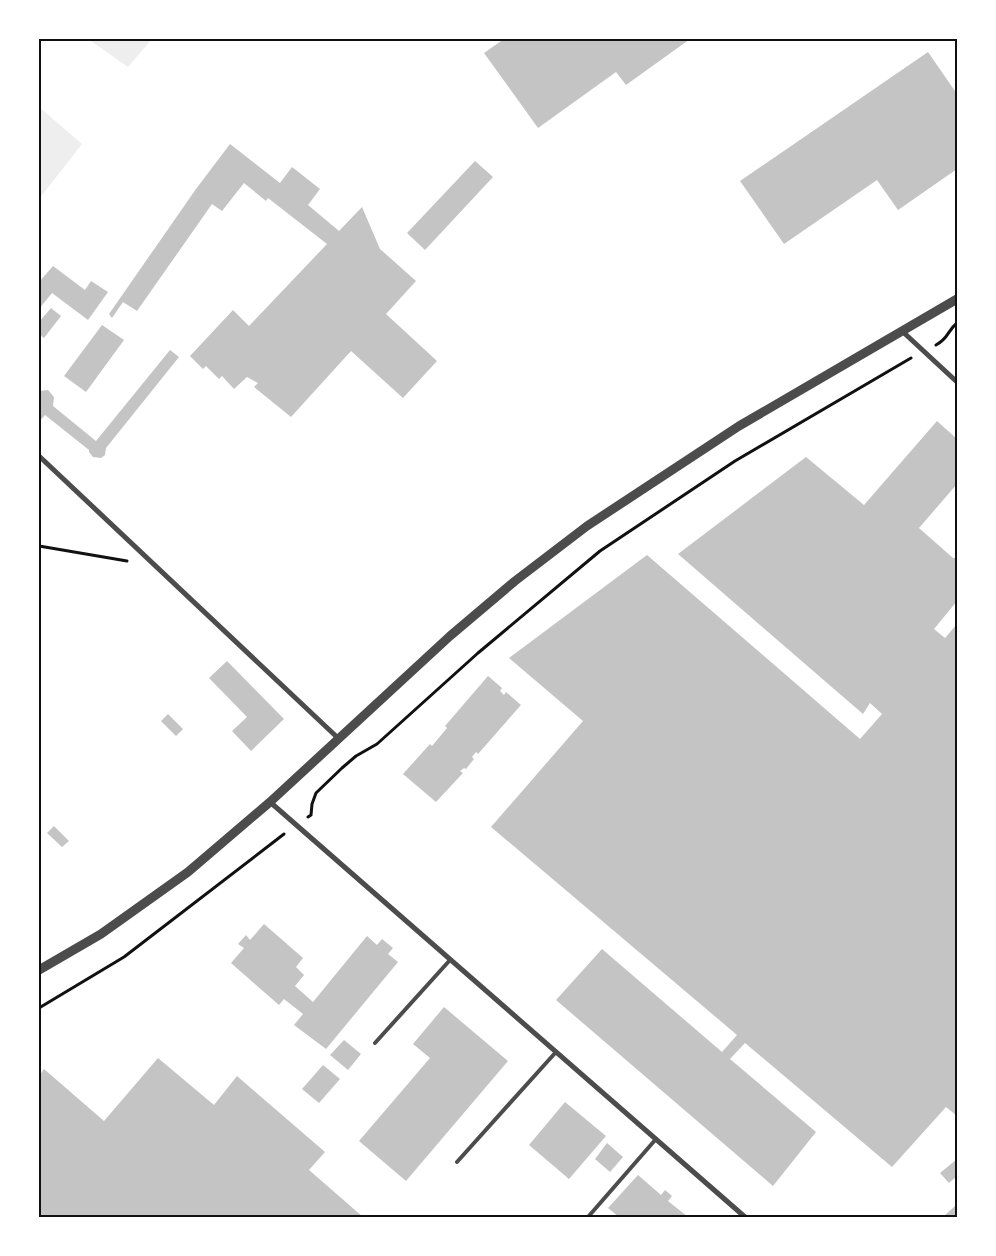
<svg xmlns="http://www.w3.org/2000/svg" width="996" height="1256" viewBox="0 0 996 1256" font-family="'Work Sans',sans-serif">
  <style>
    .green { fill: #eee }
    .building { fill: #c4c4c4 }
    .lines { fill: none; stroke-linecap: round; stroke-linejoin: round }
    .path { stroke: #111; stroke-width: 3 }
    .service { stroke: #4c4c4c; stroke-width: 4 }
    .minor { stroke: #4c4c4c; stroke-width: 5 }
    .tertiary { stroke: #4c4c4c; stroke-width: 9 }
    .neatline { fill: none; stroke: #111; stroke-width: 2 }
  </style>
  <rect width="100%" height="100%" fill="#fff"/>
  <path class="green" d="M88,39H152L128,67Z
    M39,107L82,144L39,199Z"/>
  <path class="building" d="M504,39H690L626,85L616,72L538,128L484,53Z
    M928,52L957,94V169L898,210L877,180L784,244L740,181Z
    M230,144L280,183L292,167L320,189L308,205L339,231L362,207L380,249L416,281L386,314L437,361L403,398L351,351L291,417L254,387L258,383L247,377L234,389L222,376L219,379L206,366L203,369L190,356L233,310L249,326L327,244L268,198L266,201L244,183L222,211L212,204L137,311L123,302L112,318L109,314L196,189Z
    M475,161L493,177L425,250L407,233Z
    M53,266L85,290L91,281L108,292L88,320L52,293L39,309V282Z
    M51,308L61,316L44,338L39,334V322Z
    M102,325L124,340L86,392L64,376Z
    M170,350L179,357L106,448L105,455L101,458L93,457L89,452V450L45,415L39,422V391L48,390L54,397L53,406L96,441Z
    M937,421L957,439V484L919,528L953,558H957V601L934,629L945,638L957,624V1116L946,1107L892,1167L745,1043L730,1059L816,1132L773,1186L556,1000L602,949L722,1052L737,1035L491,827L583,721L509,658L647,555L860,739L882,714L870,703L863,714L678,554L806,457L864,505Z
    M227,661L284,719L251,751L232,731L247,717L209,678Z
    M488,676L502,688L500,691L504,695L506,692L521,705L478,754L476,752L472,757L474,759L466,769L464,768L460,771L463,773L436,802L403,774L430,744L432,746L447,728L445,726Z
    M168,714L183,729L176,736L161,721Z
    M54,826L69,841L62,847L47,833Z
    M264,924L303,958L296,967L304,975L295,986L313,1002L367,936L377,945L382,939L393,948L388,954L398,962L326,1049L294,1025L303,1014L284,999L279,1005L231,963L244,948L238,944L246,935L250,940Z
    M444,1007L508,1061L406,1181L359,1141L430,1058L413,1044Z
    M344,1040L361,1054L348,1070L330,1055Z
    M158,1058L214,1105L237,1076L325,1152L309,1170L363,1217H39V1076L44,1069L104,1121Z
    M323,1065L340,1079L319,1103L302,1089Z
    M565,1102L606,1136L569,1179L529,1145Z
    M607,1143L623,1157L610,1172L595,1159Z
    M957,1159V1176L949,1183L940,1173Z
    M638,1175L661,1195L665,1190L672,1196L668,1201L688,1217H619L608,1208Z
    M955,1206L957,1209V1217H946L944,1216Z"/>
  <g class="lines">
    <path class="path" d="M936,345C949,338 947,331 957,323
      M39,546L127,561
      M308,817L311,815L312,804L316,793L342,768L356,756L377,744L478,653L600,551L735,461L911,358
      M39,1008L124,957L284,834"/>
    <path class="service" d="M375,1043L450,960
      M457,1162L556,1052
      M588,1217L656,1139"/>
    <path class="minor" d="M902,331L957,382
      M39,456L339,739
      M270,802L745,1217"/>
    <path class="tertiary" d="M39,970L101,934L188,872L270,802L450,636L515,581L587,526L739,426L957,299"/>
  </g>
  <rect width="996" height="1256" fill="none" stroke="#ffffff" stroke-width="80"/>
  <rect x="40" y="40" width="916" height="1176" class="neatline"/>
</svg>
